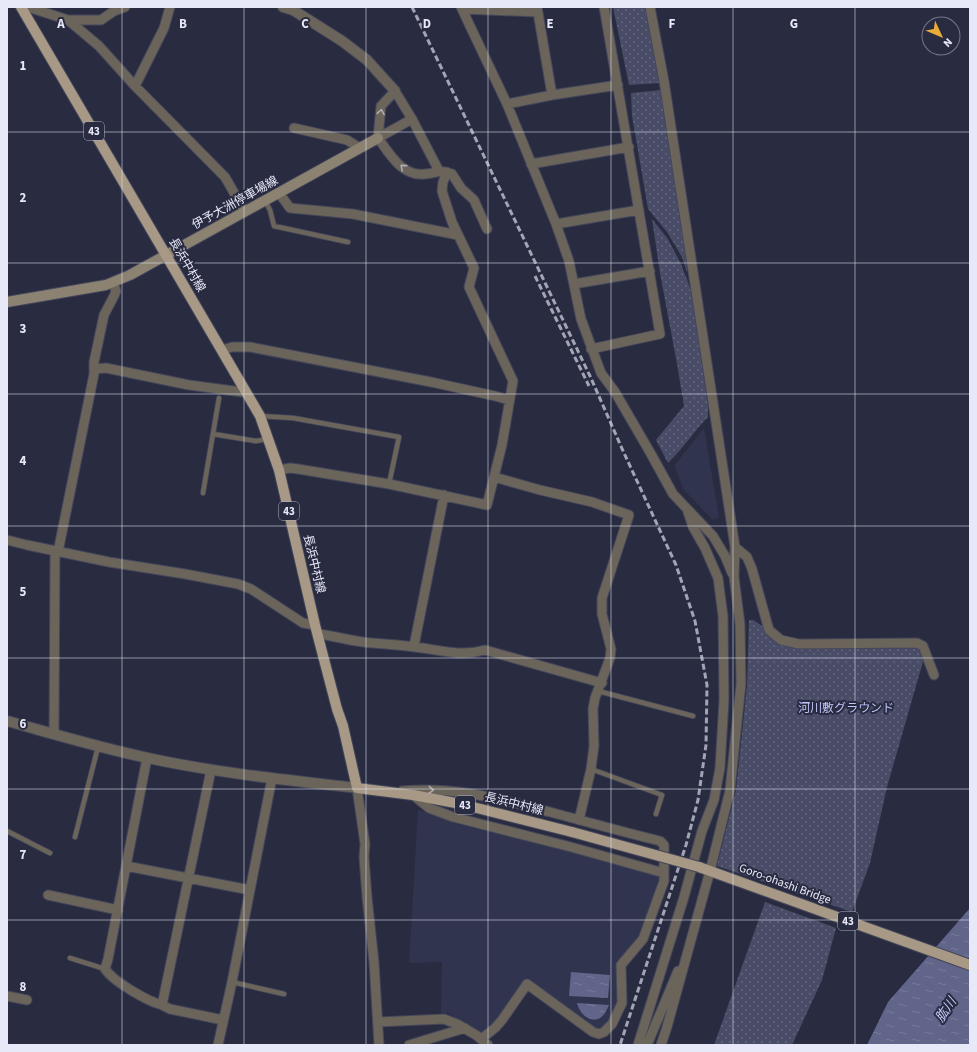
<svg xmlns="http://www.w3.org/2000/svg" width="977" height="1052" viewBox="0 0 977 1052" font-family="'Source Sans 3','Noto Sans JP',sans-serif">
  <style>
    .built { fill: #31344e }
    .park { fill: url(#park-dots) }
    .water { fill: url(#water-ripples) }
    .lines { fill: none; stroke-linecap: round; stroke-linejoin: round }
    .service-casing { stroke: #44465a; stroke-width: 6 }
    .minor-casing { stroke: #44465a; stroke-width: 11 }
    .tertiary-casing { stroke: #44465a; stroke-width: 12 }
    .secondary-casing { stroke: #44465a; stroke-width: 12 }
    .primary-casing { stroke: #44465a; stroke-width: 12 }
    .service { stroke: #6a645a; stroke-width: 4.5 }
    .minor { stroke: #6a645a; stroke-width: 9 }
    .tertiary { stroke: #6a645a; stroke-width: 10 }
    .secondary { stroke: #8c8272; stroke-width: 10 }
    .primary { stroke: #a79985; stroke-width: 10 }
    .rail { stroke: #a3a5b6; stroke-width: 3; stroke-dasharray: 6 3; stroke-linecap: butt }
    .primary-bridge-casing { stroke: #44465a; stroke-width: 12; stroke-linecap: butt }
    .primary-bridge { stroke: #a79985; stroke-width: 10 }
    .oneway { stroke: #afadb1 }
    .grid { fill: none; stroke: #e7e9f8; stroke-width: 1; stroke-opacity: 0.55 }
    .labels { text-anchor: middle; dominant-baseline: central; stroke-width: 4; stroke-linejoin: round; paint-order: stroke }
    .shield { fill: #292b40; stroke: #aeb0c1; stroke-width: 1 }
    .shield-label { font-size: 11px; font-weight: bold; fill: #e7e9f8 }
    .street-label { font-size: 12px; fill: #e7e9f8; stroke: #292b40 }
    .park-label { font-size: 12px; fill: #bec5f7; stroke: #292b40 }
    .water-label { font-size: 13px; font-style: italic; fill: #c5ccff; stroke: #292b40 }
    .grid-label { font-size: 13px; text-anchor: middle; font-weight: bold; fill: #e7e9f8; stroke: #292b40; stroke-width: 4; stroke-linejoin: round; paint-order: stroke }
  </style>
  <defs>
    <pattern id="park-dots" width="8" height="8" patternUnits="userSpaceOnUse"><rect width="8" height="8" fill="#494c66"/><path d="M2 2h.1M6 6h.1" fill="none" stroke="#63667d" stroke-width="1.8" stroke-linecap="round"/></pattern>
    <pattern id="water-ripples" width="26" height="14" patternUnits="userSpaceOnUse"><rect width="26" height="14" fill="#606589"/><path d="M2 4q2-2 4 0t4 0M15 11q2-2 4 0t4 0" fill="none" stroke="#777b9a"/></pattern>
  </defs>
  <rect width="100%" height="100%" fill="#292b40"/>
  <path class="built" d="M704,428L719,517L713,520L684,490L674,466Z
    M418,810L441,817L457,824L557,848L655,875L661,880L640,937L621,960L619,1001L610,1022L602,1030L595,1029L527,980L487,1032L479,1033L448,1013H441L442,962L409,963Z"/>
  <path class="park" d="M613,7H646L661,83L629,85Z
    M662,90L688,257L687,272L682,257L667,232L648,209L632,116L631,93Z
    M652,219L668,239L681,264L692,293L708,406V417C693,432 683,449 668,463L656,440L684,406L677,364L660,273Z
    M749,620H753L769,630L786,646L806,648H917L922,652L924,658L887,787L870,863L852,912L717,866L736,790L747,686Z
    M765,902L836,928L822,980L792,1045H714Z"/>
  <path class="water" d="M970,908V1045H867L888,1002Z
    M571,972L610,975L608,998L569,996Z
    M577,1003L609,1005C607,1009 605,1015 600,1018C589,1024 579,1012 577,1003Z"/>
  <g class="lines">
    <defs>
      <path id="service" d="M265,201L270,210L274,226L348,242
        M260,416L293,418L399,437L389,484
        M213,434L256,441L268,439
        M203,493L219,398
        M598,691L693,716
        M591,769L662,795L656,814
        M7,831L50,853
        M75,837L98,747
        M70,958L105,969
        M232,982L284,994"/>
      <path id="minor" d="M28,7L68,20L99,46L135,86L225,177L245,212
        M461,7L507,104L556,224L569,261L581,319L601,373L615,392L651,454L673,494L713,536L725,556L732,573
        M537,7L552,95
        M650,7L664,81L735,547L734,577L740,624L741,684L730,790L710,871L667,1027L661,1045
        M462,9L538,12
        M68,20H101L114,11L125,7
        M135,86L164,28L170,7
        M507,104L552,95L618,85
        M294,128L347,140L360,148
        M378,138L412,119
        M531,164L629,147
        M439,171L412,119L395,91L381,106L378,138C389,153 402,177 425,174C437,173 438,169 452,174L461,188L474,200L487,229
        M447,172L443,182L442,191L452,222L474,268L469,287L513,381L502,445L494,477L540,490L592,502L629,515L602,598V614L611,649L610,658L595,698L593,709L594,746L591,769L579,820
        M279,193L290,208L353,214L458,235
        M556,224L639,210
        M574,284L650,271
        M591,349L660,334L604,7
        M222,350L232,347H250L431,382L495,396L509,400
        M94,369L106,368L189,385L242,392L245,391
        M279,470L290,468L298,469L389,484L487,505L494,477
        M7,540L27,545L109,562L185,574L238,584L251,589L303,623L315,625
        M735,547L747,557L752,569L769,630L781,640L799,644L917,643L923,646L934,675
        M58,552L94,374V362L104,315L114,296L116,291L113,282
        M318,634C336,636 354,642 372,643C387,644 401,645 415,647C440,650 460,657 485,650L602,683
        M414,646L444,495
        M54,734L55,551
        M147,758L108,959L105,969C114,982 147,1001 162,1005
        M211,770L162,1005L170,1009L223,1020
        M357,788L365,844L364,857L367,897L374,962L379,1045
        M402,791C455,786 500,799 550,812C587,822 623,832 660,841L664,845V881L643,939L621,965L622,1003L612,1024L604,1032L599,1034L593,1032L527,984L502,1020L495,1028L481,1039
        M413,795L429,808L453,817L571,847L664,873
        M126,866L250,890
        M48,895L118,910
        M7,996L27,1000
        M378,1022L444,1019L457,1024L476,1035L488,1045
        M218,1045L232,982L272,778
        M409,1045L465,1028
        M638,1045L684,897L702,831L714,800L720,768L724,700L723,616L718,578L705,548L693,527L688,512
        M647,1045L678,971"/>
      <path id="tertiary" d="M283,7L293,10L342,41L367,60L395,91
        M7,721C54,734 100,748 148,758C217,773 287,780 357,788"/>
      <path id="secondary" d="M7,302L106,285L130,275L378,138"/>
      <path id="primary" d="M21,7L260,416L279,470L315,625L337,709L343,726L357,788L413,795L461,804L572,832
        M699,867L970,965"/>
    </defs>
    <use href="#service" class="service-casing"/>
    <use href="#minor" class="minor-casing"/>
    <use href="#tertiary" class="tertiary-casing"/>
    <use href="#secondary" class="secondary-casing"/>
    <use href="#primary" class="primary-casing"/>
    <use href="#service" class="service"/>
    <use href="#minor" class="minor"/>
    <use href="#tertiary" class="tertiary"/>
    <use href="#secondary" class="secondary"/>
    <use href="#primary" class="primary"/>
    <path class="rail" d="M412,7L590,376L624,453L676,565L695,621L707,685L706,745L698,800L686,845L620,1045
      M535,276L589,386"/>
    <defs>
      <path id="primary-bridge" d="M572,832L699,867"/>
    </defs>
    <use href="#primary-bridge" class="primary-bridge-casing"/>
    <use href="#primary-bridge" class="primary-bridge"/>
  </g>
  <defs><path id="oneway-chevron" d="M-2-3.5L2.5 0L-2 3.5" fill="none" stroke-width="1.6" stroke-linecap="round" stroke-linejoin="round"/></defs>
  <g class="oneway">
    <use href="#oneway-chevron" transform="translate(381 112) rotate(-81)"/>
    <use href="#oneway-chevron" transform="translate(403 167) rotate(-139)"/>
    <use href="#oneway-chevron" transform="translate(431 790) rotate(4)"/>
  </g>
  <path class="grid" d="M122,7V1045M244,7V1045M366,7V1045M488,7V1045M611,7V1045M733,7V1045M855,7V1045M7,132H970M7,263H970M7,394H970M7,526H970M7,658H970M7,789H970M7,920H970"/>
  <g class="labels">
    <g class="shield">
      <rect x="84" y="122" width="20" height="18" rx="3"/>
      <rect x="279" y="502" width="20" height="18" rx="3"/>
      <rect x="455" y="796" width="20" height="18" rx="3"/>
      <rect x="838" y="912" width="20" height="18" rx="3"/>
    </g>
    <g class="shield-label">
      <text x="94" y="131">43</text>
      <text x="289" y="511">43</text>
      <text x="465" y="805">43</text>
      <text x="848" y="921">43</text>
    </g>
    <g class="street-label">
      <text transform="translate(235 203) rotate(-29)">伊予大洲停車場線</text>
      <text transform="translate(187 265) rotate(60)">長浜中村線</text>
      <text transform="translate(314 564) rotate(77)">長浜中村線</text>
      <text transform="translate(514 804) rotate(14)">長浜中村線</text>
      <text transform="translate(785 884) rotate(20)">Goro-ohashi Bridge</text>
    </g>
    <g class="park-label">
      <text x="846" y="708">河川敷グラウンド</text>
    </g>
    <g class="water-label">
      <text transform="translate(946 1010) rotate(-56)">肱川</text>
    </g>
  </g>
  <g class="grid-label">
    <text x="61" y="28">A</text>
    <text x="183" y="28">B</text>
    <text x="305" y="28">C</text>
    <text x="427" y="28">D</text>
    <text x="550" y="28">E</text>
    <text x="672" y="28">F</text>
    <text x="794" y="28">G</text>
    <text x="23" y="70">1</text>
    <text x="23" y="202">2</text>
    <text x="23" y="333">3</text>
    <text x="23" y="465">4</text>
    <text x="23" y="596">5</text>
    <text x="23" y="728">6</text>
    <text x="23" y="859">7</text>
    <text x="23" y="991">8</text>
  </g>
  <rect width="977" height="1052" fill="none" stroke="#e7e9f8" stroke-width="16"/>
  <g transform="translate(941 36) rotate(134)"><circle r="19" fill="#292b40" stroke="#75778a"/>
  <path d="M0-3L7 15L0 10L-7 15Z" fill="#e9aa38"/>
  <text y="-6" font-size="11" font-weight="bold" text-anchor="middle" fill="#e7e9f8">N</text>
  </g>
</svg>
